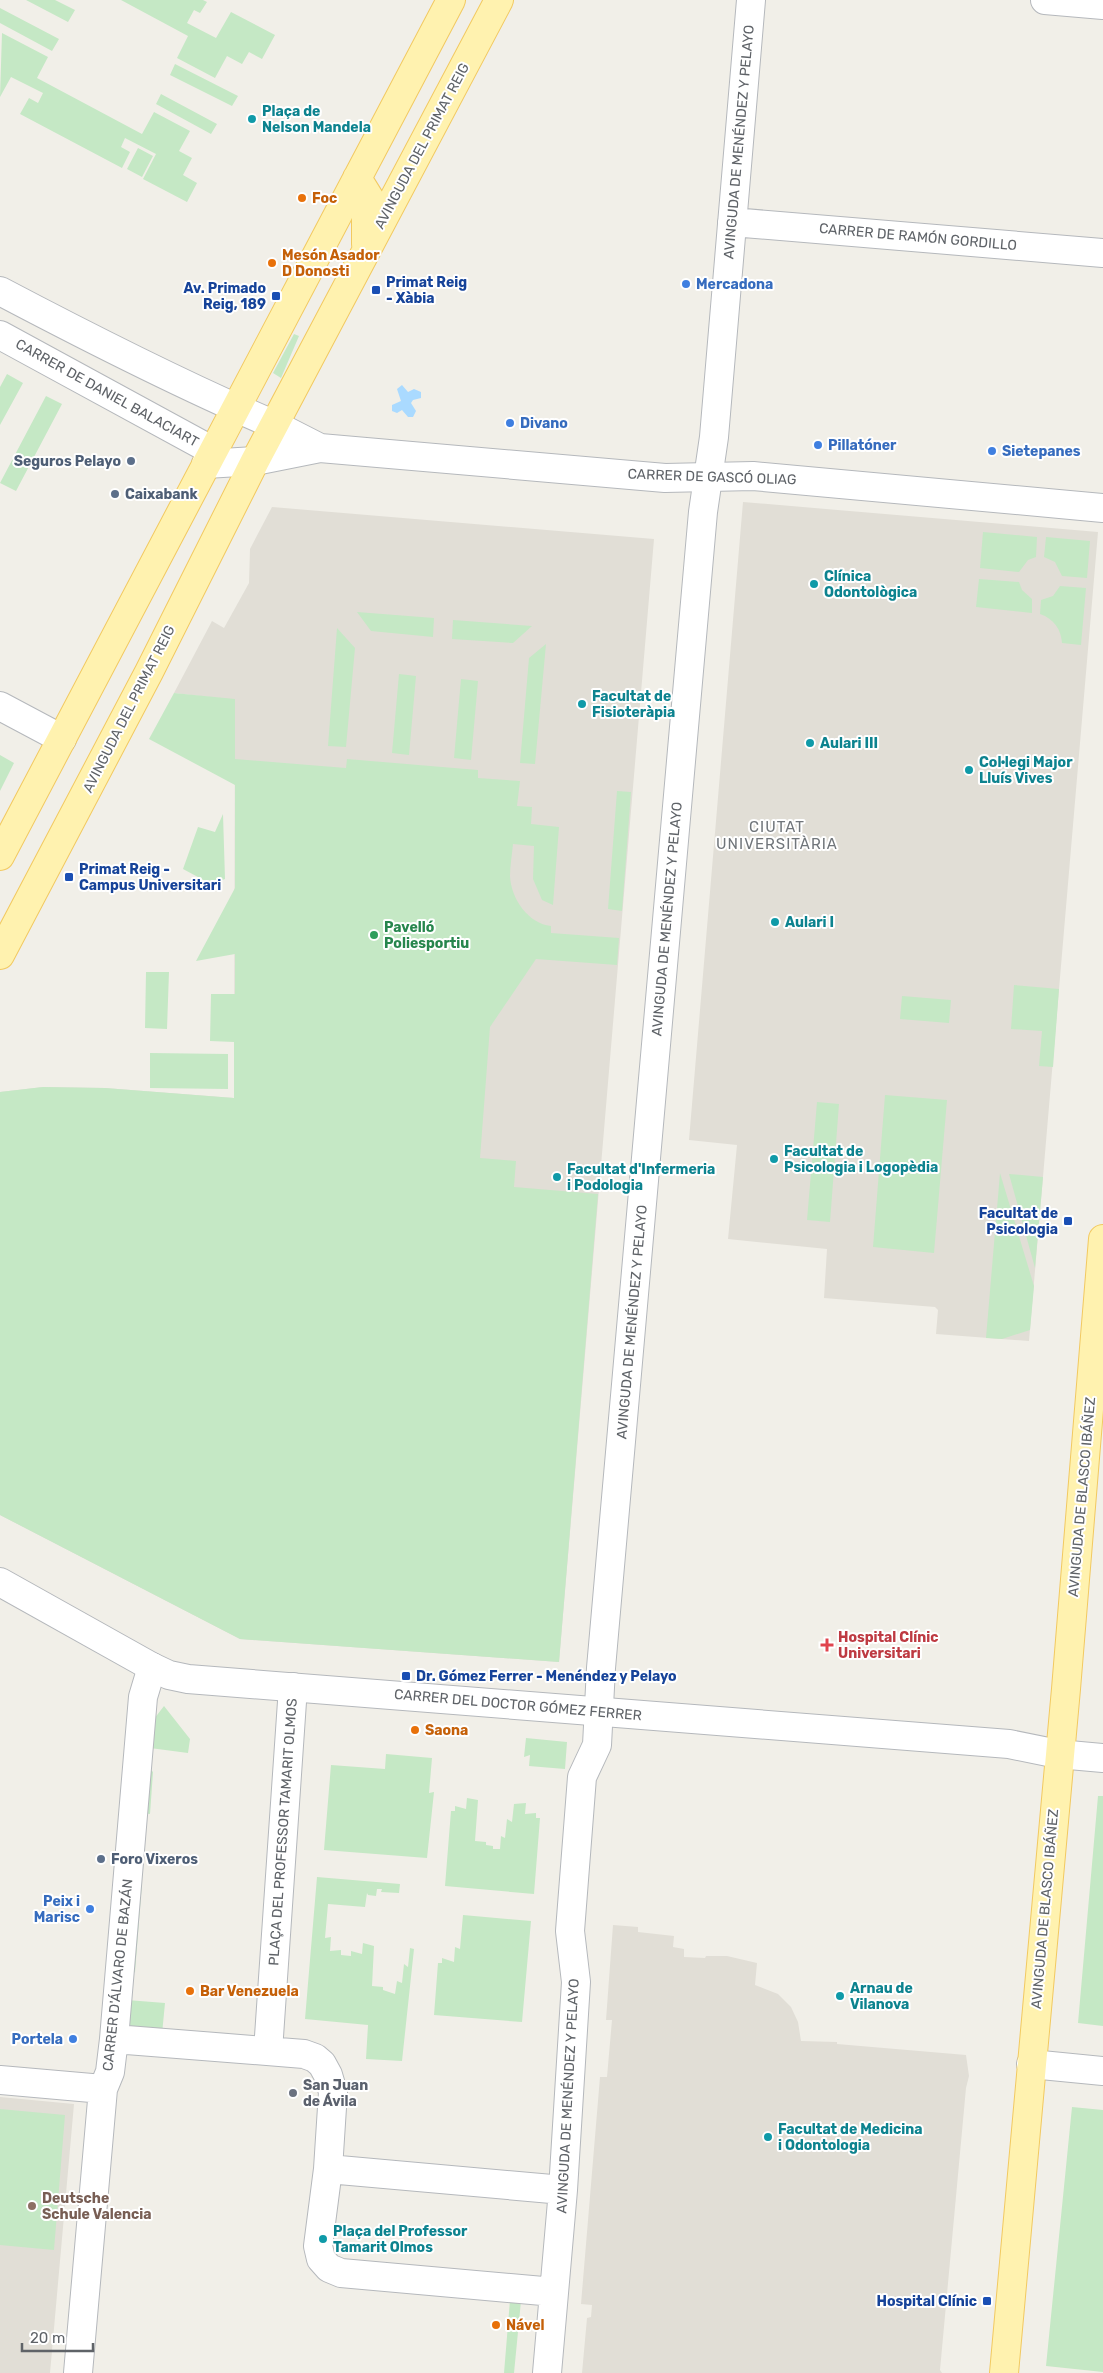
<svg xmlns="http://www.w3.org/2000/svg" width="1103" height="2373" viewBox="0 0 1103 2373" font-family="Rubik,sans-serif">
  <style>
    .education { fill: #e1ded6 }
    .green { fill: #c5e8c5 }
    .water { fill: #aadaff }
    .lines { fill: none; stroke-linecap: round; stroke-linejoin: round }
    .minor-casing { stroke: #b5b8bc; stroke-width: 30 }
    .tertiary-casing { stroke: #b5b8bc; stroke-width: 30 }
    .primary-casing { stroke: #f2c960; stroke-width: 30 }
    .minor { stroke: #fff; stroke-width: 28 }
    .tertiary { stroke: #fff; stroke-width: 28 }
    .primary { stroke: #fff2af; stroke-width: 28 }
    .culture-dot { fill: #0f9aa8; stroke: #fff; stroke-width: 2 }
    .food-dot { fill: #e8710a; stroke: #fff; stroke-width: 2 }
    .shop-dot { fill: #3f7fe0; stroke: #fff; stroke-width: 2 }
    .transit-dot { fill: #1a4fb4; stroke: #fff; stroke-width: 2 }
    .service-dot { fill: #5c6f8a; stroke: #fff; stroke-width: 2 }
    .leisure-dot { fill: #2e9e5b; stroke: #fff; stroke-width: 2 }
    .health-dot { fill: #e0444e; stroke: #fff; stroke-width: 2 }
    .worship-dot { fill: #6b7280; stroke: #fff; stroke-width: 2 }
    .education-dot { fill: #8d6e63; stroke: #fff; stroke-width: 2 }
    .labels { text-anchor: middle; dominant-baseline: central; stroke-width: 4; stroke-linejoin: round; paint-order: stroke }
    .culture-label { font-size: 14px; font-weight: bold; fill: #0d838f; stroke: #fff; text-anchor: start }
    .street-label { font-size: 14px; fill: #5f6368; stroke: #fff }
    .food-label { font-size: 14px; font-weight: bold; fill: #c56008; stroke: #fff; text-anchor: start }
    .transit-label { font-size: 14px; font-weight: bold; fill: #164399; stroke: #fff; text-anchor: start }
    .shop-label { font-size: 14px; font-weight: bold; fill: #366cbe; stroke: #fff; text-anchor: start }
    .service-label { font-size: 14px; font-weight: bold; fill: #4e5e75; stroke: #fff; text-anchor: start }
    .leisure-label { font-size: 14px; font-weight: bold; fill: #27864d; stroke: #fff; text-anchor: start }
    .health-label { font-size: 14px; font-weight: bold; fill: #be3a42; stroke: #fff; text-anchor: start }
    .worship-label { font-size: 14px; font-weight: bold; fill: #5b616d; stroke: #fff; text-anchor: start }
    .education-label { font-size: 14px; font-weight: bold; fill: #785e54; stroke: #fff; text-anchor: start }
    .neighbourhood-label { font-size: 15px; letter-spacing: 1px; fill: #70757a; stroke: #fff }
  </style>
  <rect width="100%" height="100%" fill="#f1efe8"/>
  <path class="education" d="M743,502L1098,532L1029,1341L936,1334L938,1310L935,1307L824,1298L827,1249L728,1239L737,1145L689,1140Z
    M272,507L654,539L559,1662L240,1639L0,1515V1092L43,1087L105,1088L234,1098L235,700L174,693L212,621L224,628L249,583L250,549Z
    M613,1925L638,1927V1932L674,1936L673,1947L684,1949V1957L705,1958L706,1956H727L757,1963L755,1985L778,1994L791,2007L798,2022L801,2041L837,2042V2044L966,2055L969,2076L966,2088L940,2370L942,2373H582L587,2318L591,2317L592,2305L581,2304L600,2077H607L612,2020H606Z
    M0,2097L74,2104L50,2373H0Z"/>
  <path class="green" d="M26,0H55L75,10L68,22Z
    M121,0H203L207,2L200,13L194,10L187,23L216,38L231,12L275,35L262,59L249,52L242,64L227,56L215,78L177,58L188,36Z
    M0,8L59,39L52,51L0,23Z
    M2,33L48,57L37,78L142,134L154,112L190,131L179,151L192,158L183,175L197,183L187,202L143,179L156,154L125,138L121,147L130,152L122,168L20,114L29,98L38,103L43,93L11,77L0,97Z
    M175,64L238,96L232,106L170,75Z
    M161,94L217,124L211,134L156,104Z
    M138,148L153,156L142,177L127,169Z
    M294,334L299,336L281,378L273,373Z
    M7,374L23,383L0,425V387Z
    M46,396L62,404L16,491L0,483Z
    M983,532L1037,537L1036,557L1028,560L1019,572L980,568Z
    M1046,537L1090,541L1087,578L1062,576L1055,562L1044,557Z
    M979,579L1019,582L1022,590L1032,599V613L976,607Z
    M1060,586L1086,588L1081,645L1062,643C1061,629 1054,619 1040,614L1041,600L1053,596Z
    M357,612L434,618L433,637L371,631Z
    M453,620L532,626L513,643L452,639Z
    M337,628L355,648L346,747L328,746Z
    M546,644L535,764L520,763L529,658Z
    M399,674L416,676L409,755L392,753Z
    M461,679L478,681L471,760L454,758Z
    M174,693L235,699V759L346,768L347,759L478,770V778L520,781L517,806L532,807L531,824L559,827L553,905L542,900L533,879L534,846L513,844C512,855 510,866 510,876C511,899 529,924 551,926V933L619,938L617,965L536,959L490,1027L480,1158L516,1161L514,1187L598,1194L559,1662L240,1639L0,1515V1092L43,1087L105,1088L234,1098V1042L210,1041L211,994H235V954L196,961L235,888V785L149,739Z
    M0,755L14,763L0,791Z
    M617,791L631,792L622,911L608,909Z
    M223,814L225,879L211,884L183,869L198,827L215,832Z
    M146,972H169L167,1029L145,1028Z
    M1014,985L1059,989L1053,1067L1039,1066L1042,1031L1011,1029Z
    M902,996L951,1000L949,1023L900,1019Z
    M150,1053L228,1054V1089L150,1088Z
    M885,1095L947,1100L934,1253L873,1247Z
    M817,1102L839,1104L830,1222L807,1220Z
    M1000,1173L1034,1286L1030,1330L1002,1339L986,1338Z
    M1009,1174L1043,1177L1035,1268Z
    M164,1706L190,1739L188,1753L150,1748L154,1719Z
    M526,1738L567,1742L565,1769L529,1766L530,1755L524,1757Z
    M386,1754L432,1758L429,1793L434,1792L427,1858L324,1850L331,1765L385,1769Z
    M149,1768L153,1772L150,1814L141,1813Z
    M1098,1796H1103V2026L1078,2023Z
    M467,1798L478,1800L475,1841L486,1842V1845L493,1846V1849H500L501,1836L505,1838L507,1819L512,1822L514,1804L526,1803L525,1814L536,1813V1818H540L534,1894L445,1886L451,1811H455V1806L466,1809Z
    M317,1877L400,1884L399,1893L381,1892L382,1889H377L376,1896L368,1895L367,1893L365,1907L328,1904L325,1938L331,1937L330,1951L341,1950V1955L351,1956V1951L362,1954L363,1943L374,1946L372,1986L383,1987V1990L395,1994L397,1981L402,1983L404,1964L408,1967L410,1948L414,1949L402,2061L366,2059L368,2025L305,2019Z
    M133,1882L142,1883L135,1972L130,1975Z
    M463,1915L531,1921L522,2022L434,2015L438,1963H442V1958L454,1962L455,1947L460,1949Z
    M127,2000L165,2003L162,2034L124,2031Z
    M1072,2107L1103,2110V2372L1046,2366Z
    M0,2109L65,2115L54,2250L0,2245Z
    M510,2300L521,2301L514,2373H504Z"/>
  <path class="water" d="M402,385L408,392L414,389L421,392V398L413,400L411,403L416,411L413,417H408L402,410L397,413L392,411V405L401,401L397,389Z"/>
  <g class="lines">
    <defs>
      <path id="minor" d="M1045,0L1103,5
        M732,222L1103,253
        M0,291C91,339 181,385 275,425
        M0,335L213,451
        M206,464L255,461
        M0,706L62,739
        M114,2039L304,2054L315,2058L322,2064L328,2075L333,2092L328,2169L318,2246L321,2259L329,2268L341,2273L554,2292
        M268,2051L293,1687
        M1031,2064L1103,2071
        M0,2080L103,2089
        M328,2169L563,2190
        M78,2373L103,2089L110,2072L114,2039L143,1697L152,1667
        M547,2373L563,2190L576,1982L570,1931L582,1777L597,1745L601,1668L703,512L714,437L751,0"/>
      <path id="tertiary" d="M275,425L320,448
        M255,461L320,448L665,478L753,476L1103,508
        M0,1582L152,1667L169,1675L188,1679L1009,1744L1058,1754L1103,1758"/>
      <path id="primary" d="M357,178L370,199L366,212V244
        M0,856L451,0
        M0,955L149,672L255,461L499,0
        M1004,2373L1066,1689L1103,1239"/>
    </defs>
    <use href="#minor" class="minor-casing"/>
    <use href="#tertiary" class="tertiary-casing"/>
    <use href="#primary" class="primary-casing"/>
    <use href="#minor" class="minor"/>
    <use href="#tertiary" class="tertiary"/>
    <use href="#primary" class="primary"/>
  </g>
  <g class="culture-dot">
    <circle cx="252" cy="119" r="5"/>
    <circle cx="814" cy="584" r="5"/>
    <circle cx="582" cy="704" r="5"/>
    <circle cx="810" cy="743" r="5"/>
    <circle cx="969" cy="770" r="5"/>
    <circle cx="775" cy="922" r="5"/>
    <circle cx="774" cy="1159" r="5"/>
    <circle cx="557" cy="1177" r="5"/>
    <circle cx="840" cy="1996" r="5"/>
    <circle cx="768" cy="2137" r="5"/>
    <circle cx="323" cy="2239" r="5"/>
  </g>
  <g class="food-dot">
    <circle cx="302" cy="198" r="5"/>
    <circle cx="272" cy="263" r="5"/>
    <circle cx="415" cy="1730" r="5"/>
    <circle cx="190" cy="1991" r="5"/>
    <circle cx="496" cy="2325" r="5"/>
  </g>
  <g class="shop-dot">
    <circle cx="686" cy="284" r="5"/>
    <circle cx="510" cy="423" r="5"/>
    <circle cx="818" cy="445" r="5"/>
    <circle cx="992" cy="451" r="5"/>
    <circle cx="90" cy="1909" r="5"/>
    <circle cx="73" cy="2039" r="5"/>
  </g>
  <g class="transit-dot">
    <rect x="371" y="285" width="10" height="10" rx="2.5"/>
    <rect x="271" y="291" width="10" height="10" rx="2.5"/>
    <rect x="64" y="872" width="10" height="10" rx="2.5"/>
    <rect x="1063" y="1216" width="10" height="10" rx="2.5"/>
    <rect x="401" y="1671" width="10" height="10" rx="2.5"/>
    <rect x="982" y="2296" width="10" height="10" rx="2.5"/>
  </g>
  <g class="service-dot">
    <circle cx="131" cy="461" r="5"/>
    <circle cx="115" cy="494" r="5"/>
    <circle cx="101" cy="1859" r="5"/>
  </g>
  <circle class="leisure-dot" cx="374" cy="935" r="5"/>
  <path class="health-dot" d="M824.5 1637.5h5v5h5v5h-5v5h-5v-5h-5v-5h5z"/>
  <circle class="worship-dot" cx="293" cy="2093" r="5"/>
  <circle class="education-dot" cx="32" cy="2206" r="5"/>
  <g class="labels">
    <g class="culture-label">
      <text x="262" y="111">Plaça de<tspan x="262" dy="16">Nelson Mandela</tspan></text>
      <text x="824" y="576">Clínica<tspan x="824" dy="16">Odontològica</tspan></text>
      <text x="592" y="696">Facultat de<tspan x="592" dy="16">Fisioteràpia</tspan></text>
      <text x="820" y="743">Aulari III</text>
      <text x="979" y="762">Col·legi Major<tspan x="979" dy="16">Lluís Vives</tspan></text>
      <text x="785" y="922">Aulari I</text>
      <text x="784" y="1151">Facultat de<tspan x="784" dy="16">Psicologia i Logopèdia</tspan></text>
      <text x="567" y="1169">Facultat d'Infermeria<tspan x="567" dy="16">i Podologia</tspan></text>
      <text x="850" y="1988">Arnau de<tspan x="850" dy="16">Vilanova</tspan></text>
      <text x="778" y="2129">Facultat de Medicina<tspan x="778" dy="16">i Odontologia</tspan></text>
      <text x="333" y="2231">Plaça del Professor<tspan x="333" dy="16">Tamarit Olmos</tspan></text>
    </g>
    <g class="street-label">
      <text transform="translate(739 142) rotate(-85)">AVINGUDA DE MENÉNDEZ Y PELAYO</text>
      <text transform="translate(422 146) rotate(-62)">AVINGUDA DEL PRIMAT REIG</text>
      <text transform="translate(918 237) rotate(5)">CARRER DE RAMÓN GORDILLO</text>
      <text transform="translate(107 393) rotate(29)">CARRER DE DANIEL BALACIART</text>
      <text transform="translate(712 477) rotate(2)">CARRER DE GASCÓ OLIAG</text>
      <text transform="translate(129 709) rotate(-63)">AVINGUDA DEL PRIMAT REIG</text>
      <text transform="translate(667 919) rotate(-85)">AVINGUDA DE MENÉNDEZ Y PELAYO</text>
      <text transform="translate(632 1322) rotate(-85)">AVINGUDA DE MENÉNDEZ Y PELAYO</text>
      <text transform="translate(1082 1497) rotate(-85)">AVINGUDA DE BLASCO IBÁÑEZ</text>
      <text transform="translate(518 1705) rotate(5)">CARRER DEL DOCTOR GÓMEZ FERRER</text>
      <text transform="translate(283 1832) rotate(-86)">PLAÇA DEL PROFESSOR TAMARIT OLMOS</text>
      <text transform="translate(1045 1909) rotate(-85)">AVINGUDA DE BLASCO IBÁÑEZ</text>
      <text transform="translate(118 1975) rotate(-84)">CARRER D'ÁLVARO DE BAZÁN</text>
      <text transform="translate(568 2096) rotate(-87)">AVINGUDA DE MENÉNDEZ Y PELAYO</text>
    </g>
    <g class="food-label">
      <text x="312" y="198">Foc</text>
      <text x="282" y="255">Mesón Asador<tspan x="282" dy="16">D Donosti</tspan></text>
      <text x="425" y="1730">Saona</text>
      <text x="200" y="1991">Bar Venezuela</text>
      <text x="506" y="2325">Nável</text>
    </g>
    <g class="transit-label">
      <text x="386" y="282">Primat Reig<tspan x="386" dy="16">- Xàbia</tspan></text>
      <text x="266" y="288" text-anchor="end">Av. Primado<tspan x="266" dy="16">Reig, 189</tspan></text>
      <text x="79" y="869">Primat Reig -<tspan x="79" dy="16">Campus Universitari</tspan></text>
      <text x="1058" y="1213" text-anchor="end">Facultat de<tspan x="1058" dy="16">Psicologia</tspan></text>
      <text x="416" y="1676">Dr. Gómez Ferrer - Menéndez y Pelayo</text>
      <text x="977" y="2301" text-anchor="end">Hospital Clínic</text>
    </g>
    <g class="shop-label">
      <text x="696" y="284">Mercadona</text>
      <text x="520" y="423">Divano</text>
      <text x="828" y="445">Pillatóner</text>
      <text x="1002" y="451">Sietepanes</text>
      <text x="80" y="1901" text-anchor="end">Peix i<tspan x="80" dy="16">Marisc</tspan></text>
      <text x="63" y="2039" text-anchor="end">Portela</text>
    </g>
    <g class="service-label">
      <text x="121" y="461" text-anchor="end">Seguros Pelayo</text>
      <text x="125" y="494">Caixabank</text>
      <text x="111" y="1859">Foro Vixeros</text>
    </g>
    <g class="leisure-label">
      <text x="384" y="927">Pavelló<tspan x="384" dy="16">Poliesportiu</tspan></text>
    </g>
    <g class="health-label">
      <text x="838" y="1637">Hospital Clínic<tspan x="838" dy="16">Universitari</tspan></text>
    </g>
    <g class="worship-label">
      <text x="303" y="2085">San Juan<tspan x="303" dy="16">de Ávila</tspan></text>
    </g>
    <g class="education-label">
      <text x="42" y="2198">Deutsche<tspan x="42" dy="16">Schule Valencia</tspan></text>
    </g>
    <g class="neighbourhood-label">
      <text x="777" y="827">CIUTAT<tspan x="777" dy="17">UNIVERSITÀRIA</tspan></text>
    </g>
  </g>
  <path d="M22 2343v8h71v-8" fill="none" stroke="#5f6368" stroke-width="2.5"/>
  <text x="30" y="2343" font-size="15" fill="#5f6368" stroke="#ffffff" stroke-width="4" paint-order="stroke">20 m</text>
</svg>
